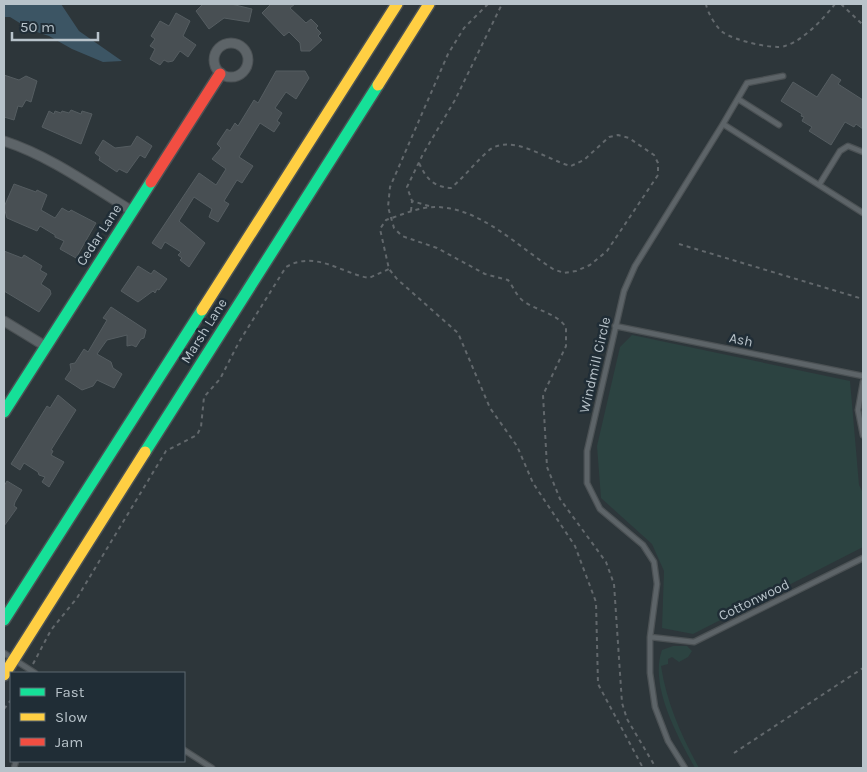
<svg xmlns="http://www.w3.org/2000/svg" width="867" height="772" viewBox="0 0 867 772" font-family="Karla,sans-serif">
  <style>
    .green { fill: #2c4341 }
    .water { fill: #3c5564 }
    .building { fill: #484f53; stroke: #555d61 }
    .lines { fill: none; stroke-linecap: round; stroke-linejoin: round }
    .lane-casing { stroke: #4b5154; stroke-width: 7 }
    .street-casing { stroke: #4b5154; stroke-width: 11 }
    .fast-casing { stroke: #4b5154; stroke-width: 14 }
    .slow-casing { stroke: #4b5154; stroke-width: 14 }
    .jam-casing { stroke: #4b5154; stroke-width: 14 }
    .path { stroke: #62686c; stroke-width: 2; stroke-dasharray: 4 4; stroke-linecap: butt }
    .lane { stroke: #5d6468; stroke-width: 4.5 }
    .street { stroke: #5d6468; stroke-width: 9 }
    .fast { stroke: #16e098; stroke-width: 11 }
    .slow { stroke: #ffcf43; stroke-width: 11 }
    .jam { stroke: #f24e42; stroke-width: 11 }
    .labels { text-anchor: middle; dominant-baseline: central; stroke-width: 5; stroke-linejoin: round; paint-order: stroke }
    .street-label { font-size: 14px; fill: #b8c3ca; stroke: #202d36 }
  </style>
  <rect width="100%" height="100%" fill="#2d363a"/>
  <path class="green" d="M632,335L850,381L859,485L863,493V547L693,634L662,628L664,571L652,544L601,498L597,446L620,347Z
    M673,646H687L692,651L688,657L679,662L672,657L668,659V664L661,666C667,704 681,735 699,768H695C678,737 649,686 662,650Z"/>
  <path class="water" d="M4,4H61L79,31L122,61L103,62L72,49L49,36L31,30L10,17H4Z"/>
  <path class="building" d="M203,4H231L252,9L249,22L224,18L209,29L196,11Z
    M271,4H295L290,8L306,23L311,19L318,26L316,28L321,33L318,36L322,40L310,51H301L300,43L289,32L284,36L262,13Z
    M176,13L190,21L183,36L196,45L188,57L180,51L173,61L168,62L164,60L160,65L150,59L155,49L150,46L155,39L151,36L160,21L169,26Z
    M276,71H305L309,78L296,99L286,92L275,108L282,113L277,121L280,123L274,132L260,123L239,157L253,166L242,183L237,180L224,201L229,204L218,222L209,217L212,209L194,197L179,221L205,243L189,267L180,260L182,258L178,255L181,252L165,242L161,249L152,243L199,173L216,185L226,169L212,159L221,148L217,144L227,129L230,131L235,123L238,126L254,100L258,103Z
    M832,74L841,80L838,84L863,100V129L856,124L854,127L845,122L831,145L809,131L812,127L802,121L804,117L801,116L802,114L781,101L793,82L817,97Z
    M4,75L19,80L26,76L37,81L31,102L26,100L22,107L18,106L14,120L4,117Z
    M71,110L81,114L82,111L92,114L81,144L42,127L49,111L54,114L55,111L61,113L62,111L69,113Z
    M137,136L152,146L145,158L140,155L127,173L119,169L117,172L99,160L100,157L95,153L103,140L115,148L131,146Z
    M14,184L36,192L37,190L47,195L41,210L55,218L62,208L69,212L71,210L96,223L76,258L60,249L64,241L55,237V235L40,226L37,231L7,218L4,207Z
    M4,251L22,258L24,255L42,266L40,270L47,274L41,284L50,290L51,294L39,312L4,291Z
    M138,266L151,274L154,270L167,279L159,290L157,289L155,293L153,291L138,302L121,291Z
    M111,307L146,330L144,338L141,339L136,347L132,345L127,346V335L107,340L97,354L111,362L113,368L122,374L114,388L97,380L93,386L82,390L65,379L71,370L70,364L75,363L84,349L88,352L107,320L103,318Z
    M58,395L76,410L51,450L53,451L51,455L64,462L49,487L42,482L45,477L39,475L38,472L24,463L20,470L11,464L47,406L50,408Z
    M7,481L22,490L15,502L14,506L17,508L4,526V486Z"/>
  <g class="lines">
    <defs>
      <path id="lane" d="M738,99L779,125
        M723,124L747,83L783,76
        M819,185L840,151L848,146L863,152
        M615,326L863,376
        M863,382L858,410L863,435
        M650,637L694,642L863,558
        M4,653L35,673
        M184,750L212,768
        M14,768L16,761
        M685,768L668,741L655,707L650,673V637L657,584L654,562L643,545L600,509L587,483V451L624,291L635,266L723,124L863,213"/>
      <path id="street" d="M214 60a17 17 0 1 1 34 0a17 17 0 1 1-34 0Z
        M4,141C50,156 91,186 132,211
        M4,321L45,346"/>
      <path id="fast" d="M4,412L151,182
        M145,452L378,85
        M4,620L202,310"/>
      <path id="slow" d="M378,85L429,4
        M202,310L397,4
        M4,675L145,452"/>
      <path id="jam" d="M151,182L220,74"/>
    </defs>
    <use href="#lane" class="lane-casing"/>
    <use href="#street" class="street-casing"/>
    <use href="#fast" class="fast-casing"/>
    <use href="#slow" class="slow-casing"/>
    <use href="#jam" class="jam-casing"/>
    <path class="path" d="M488,4L464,28L448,54L390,187L388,207L394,228L402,236L437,248L485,274L508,280C513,286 516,295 522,300C536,311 555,312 566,327V346L543,395L547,467L560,499L606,562L614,584L622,703L627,719L656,768
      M706,4C707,12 717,29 724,33C734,40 773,50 785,46C804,40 823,19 835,4
      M841,4L863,25
      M419,163C426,178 433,187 451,188C464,177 474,164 487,152C510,131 546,160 571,166L584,160L609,137L618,135L629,138L654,155L658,163V175L607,251L590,265L576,271L564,273L553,269C517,246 480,207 435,207C419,207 401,215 386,220L380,229L389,269L397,279L458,333L490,408L517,446L533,483L575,546L596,602L598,684L643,768
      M429,206L412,201L407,187L423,154L455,100L502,4
      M411,211L412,201
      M679,244L863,299
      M33,664L51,630L77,598L166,451L197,435L201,427L204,397L220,379L239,342L286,267C315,250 341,273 369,278L389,269
      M4,709L11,700
      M734,753L863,668"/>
    <use href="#lane" class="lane"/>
    <use href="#street" class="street"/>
    <use href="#fast" class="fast"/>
    <use href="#slow" class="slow"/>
    <use href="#jam" class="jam"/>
  </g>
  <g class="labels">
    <g class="street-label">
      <text transform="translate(99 235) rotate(-57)">Cedar Lane</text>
      <text transform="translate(204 331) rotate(-58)">Marsh Lane</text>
      <text transform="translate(741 340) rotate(12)">Ash</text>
      <text transform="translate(595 365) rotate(-77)">Windmill Circle</text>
      <text transform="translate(754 600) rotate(-26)">Cottonwood</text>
    </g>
  </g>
  <rect width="867" height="772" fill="none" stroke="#b8c3ca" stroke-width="10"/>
  <rect x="10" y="672" width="175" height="90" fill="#202d36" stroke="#5d6971"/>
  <rect x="20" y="688" width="25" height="8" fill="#16e098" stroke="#5d6971"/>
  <text x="55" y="697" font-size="15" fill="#b8c3ca">Fast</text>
  <rect x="20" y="713" width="25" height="8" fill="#ffcf43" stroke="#5d6971"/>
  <text x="55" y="722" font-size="15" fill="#b8c3ca">Slow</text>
  <rect x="20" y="738" width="25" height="8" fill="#f24e42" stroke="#5d6971"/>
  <text x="55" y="747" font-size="15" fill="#b8c3ca">Jam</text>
  <path d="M12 32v8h86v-8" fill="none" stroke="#b8c3ca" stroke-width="2.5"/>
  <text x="20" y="32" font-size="15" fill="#b8c3ca" stroke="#202d36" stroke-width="4" paint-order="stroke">50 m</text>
</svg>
